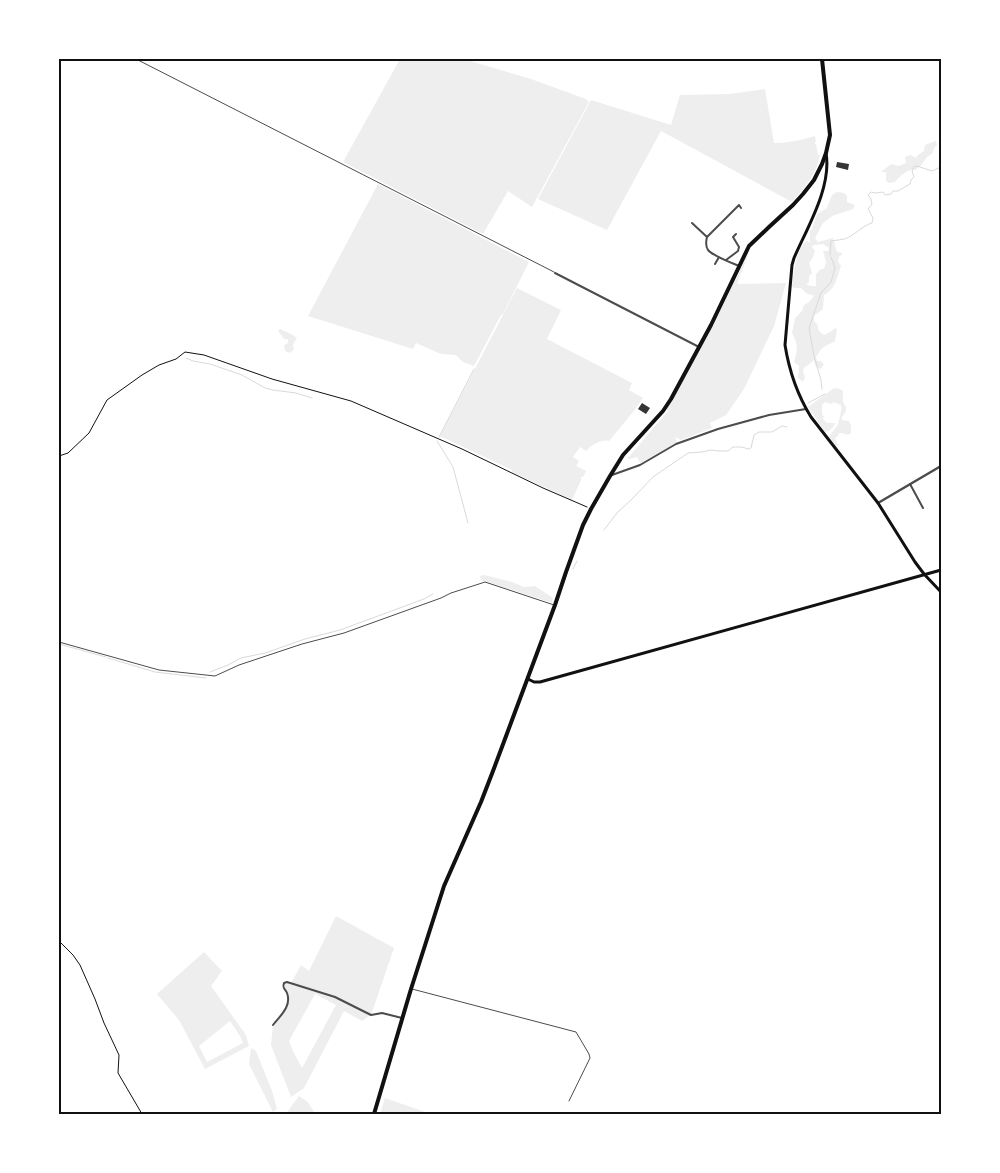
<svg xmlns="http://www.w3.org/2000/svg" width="1000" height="1173" viewBox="0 0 1000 1173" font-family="'PT Serif',serif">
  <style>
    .green { fill: #eee; fill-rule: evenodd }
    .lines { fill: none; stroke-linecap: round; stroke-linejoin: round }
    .stream { stroke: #d9d9d9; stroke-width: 1 }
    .building { fill: #353535 }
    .path { stroke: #111; stroke-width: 1 }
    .service { stroke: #4c4c4c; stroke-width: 1 }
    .minor { stroke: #4c4c4c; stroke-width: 2 }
    .tertiary { stroke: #4c4c4c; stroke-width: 2.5 }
    .secondary { stroke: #111; stroke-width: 3 }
    .primary { stroke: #111; stroke-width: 3 }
    .trunk { stroke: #111; stroke-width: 4 }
    .neatline { fill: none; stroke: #111; stroke-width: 2 }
  </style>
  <rect width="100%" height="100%" fill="#fff"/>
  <path class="green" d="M400,59H463L531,79L586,99L589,102L532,207L508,191L483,234L343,162Z
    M765,89L774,143C789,143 801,140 815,136L816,142H815V144H816L818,155H820C817,173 804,189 792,202L661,131L607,230L538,199L591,100L671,125L680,95L730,94Z
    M936,141L937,145L934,148L932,154C925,156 924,164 918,168C914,171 916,169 911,170C905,171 898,178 895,182L889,183L886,181V172H881L891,164L899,166L906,163L905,157L911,155L916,158L918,155L924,151L925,145Z
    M378,184L529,262L503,314L501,315L474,366L463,362L456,355L441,354L416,343L413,349L308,316Z
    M837,192L844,193L847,196V202L855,205L853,209L832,216L827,220L823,223L815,238L818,242L833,238L837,252L843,253L839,257L838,261L841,266C836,279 837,287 824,295L823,309L814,316V321L817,324L819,331L824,335L830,332L835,328L837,330L835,341L822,348L816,357L817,361H821L824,364L821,369L816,367L814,360L804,368L803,372L805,377L803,382L798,378L799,366L794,362C798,349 798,344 792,333L795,318L802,311L804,305L809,302L814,296L806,293L801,288H795L792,287C793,275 796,248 807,241L810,243V231L812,229L817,214L827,208L832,195ZM823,244L829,248L828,251H823L826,262L824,269H821L816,274V286H812L806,285L809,282V276L812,273L809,263L813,257L815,250L812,248L813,245Z
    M750,250L737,284L786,283L774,326L744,389L726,415L710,423L712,428L681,440L675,437L677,442L642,462L640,463L637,457L630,459H627L668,411L667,409L715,322Z
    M517,288L561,310L547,339L632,383L629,390L643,398L633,412L609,441C600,439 592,445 586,451L580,447L573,457L579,461L576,466L586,471L583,477H581V480L572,500L512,472V470L440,436Z
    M280,329L291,334L297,338L293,345L294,349L290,353L285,351L284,345L288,343V339H284L278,331Z
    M834,388L840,389L843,391V402L846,407V411L842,417V420L849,421L851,426V433L848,435L842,433H839L838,436L835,438L838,446H836L829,437C831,433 834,430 837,426C839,422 842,410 841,405L833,402L832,404L825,402L822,405V415L824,416L823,419L827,423H835L834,426L829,431L825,432L808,407Z
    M484,575L512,582L524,587L535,586L553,598L552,603L481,580L480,576Z
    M336,916L394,948L371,1015L362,1021L344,1011L304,1088L291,1097L271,1045L273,1025L282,1014L288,1001L287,992L283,989L284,983H291L301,965L309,971ZM315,994L336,1005L302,1068L293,1051L289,1041Z
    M204,952L222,971L211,986L246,1035L249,1046L205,1069L179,1020L157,994ZM230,1021L240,1036L243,1043L207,1062L199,1046Z
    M251,1048L256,1051L272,1091L277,1109L273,1112L249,1064Z
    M299,1096L308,1102L315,1114H287L290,1108Z
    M385,1098L431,1114H380Z"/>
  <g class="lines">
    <path class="stream" d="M830,255L831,241C836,240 843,240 847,238C856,234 862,226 872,223L873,218L868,209L872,204L871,199L868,195L871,192L876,193L883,192L885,195L891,194L893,191H898L910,184L911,180L914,177L912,171L914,167L917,166L932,171L939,168L941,162
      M186,358L193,361L210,364L242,375L265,388L273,390L296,393L312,398
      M822,389L821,380L814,356L809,328L821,293L831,282L835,268L831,257
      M808,403L825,394
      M439,437L474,369
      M437,441L453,467L468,523
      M604,530L617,513L633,498L653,477L688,453L702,452L711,450L718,451H728L733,447H741L749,449L751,448L754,435L759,432H772L782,426L787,427
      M573,569L577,561
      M59,644L106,657
      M108,658L155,672L206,678
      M210,672L228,665L241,658L265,653L305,639L340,630L424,599L433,594"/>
  </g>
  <path class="building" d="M837,162L849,164L848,170L836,167Z
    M642,403L650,408L646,414L638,409Z"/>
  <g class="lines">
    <path class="path" d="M59,456L68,453L89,433L107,400L142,375L159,365L176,359L185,352L204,355L272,379L351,401L462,449L543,488L587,507
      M59,941L73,955L80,965L95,999L104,1023L119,1055L118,1073L142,1114"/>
    <path class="service" d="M136,59L554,272
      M59,642L159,670L215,676L239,665L302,644L344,633L441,598L451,593L482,583L485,582L554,605
      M412,989L576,1032L589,1054L590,1058L569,1101"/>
    <path class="minor" d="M692,223L707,237C706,241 706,247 708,250C713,256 732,263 739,266
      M707,237L739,205L741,208
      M726,260L738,251L739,247L733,237L736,234
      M715,264L719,257
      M555,273L699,347
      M612,475L640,465L676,444L718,429L769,415L806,409
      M910,484L923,508
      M273,1025C280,1016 292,1006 287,993C285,988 282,989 284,983L287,982L335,997L371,1015L382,1013L402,1018"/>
    <path class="tertiary" d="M878,503L941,466"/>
    <path class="secondary" d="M528,679L534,682H540L941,570"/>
    <path class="primary" d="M826,153C832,187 807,228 794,258L792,265L785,345C789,370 798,396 811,417L878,503L915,562L924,574L941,592"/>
    <path class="trunk" d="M374,1114L411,989L444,886L481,802L493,771L555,605L566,572L583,525L591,509L610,476L623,455L663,411L671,399L711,325L749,246L769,227L793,205L803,194L814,180L822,164L826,153L830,135L822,59"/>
  </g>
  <rect width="1000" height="1173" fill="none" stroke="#ffffff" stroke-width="120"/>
  <rect x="60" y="60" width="880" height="1053" class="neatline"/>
</svg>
